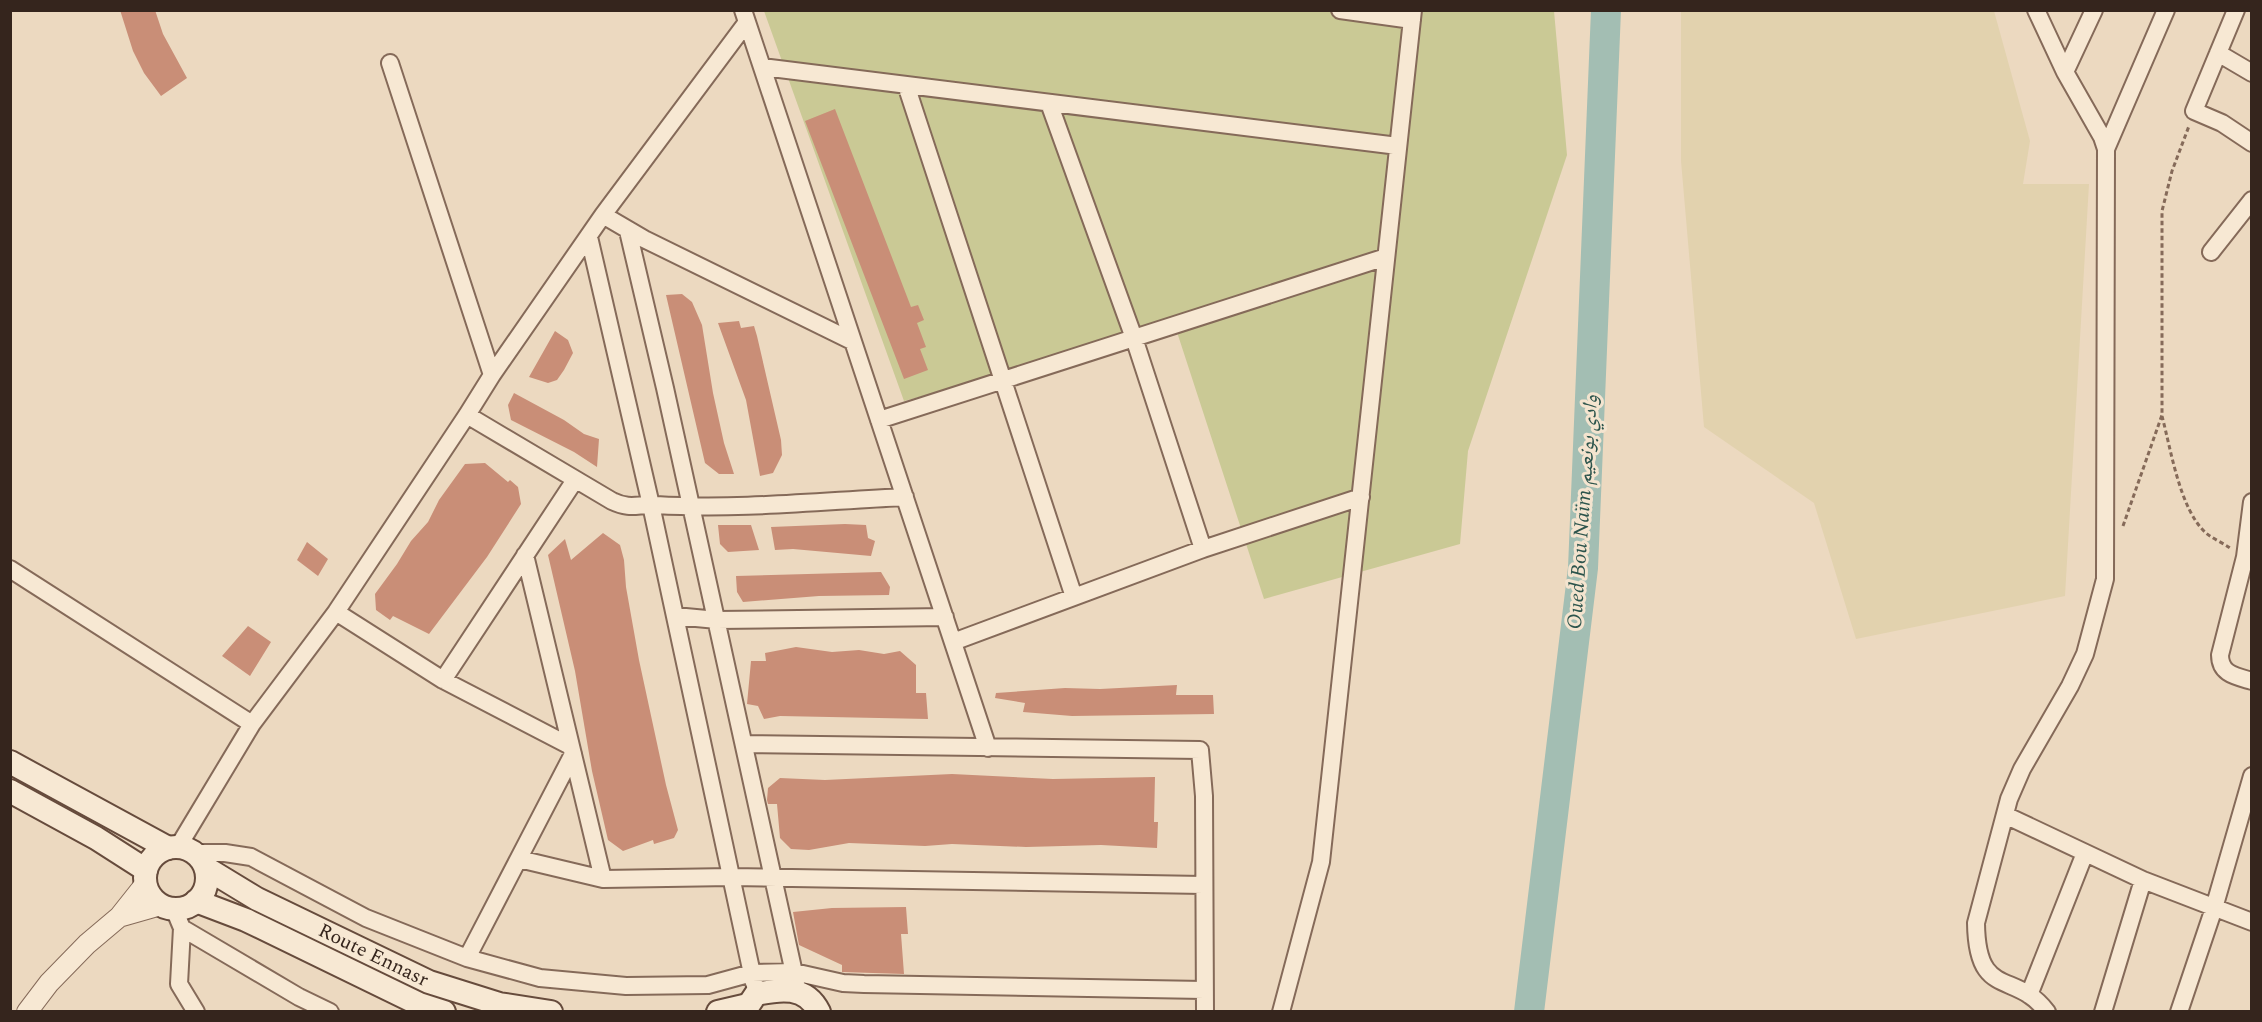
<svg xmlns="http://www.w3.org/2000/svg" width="2262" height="1022" viewBox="0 0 2262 1022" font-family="Spectral,'Noto Naskh Arabic',serif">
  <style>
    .farmland { fill: #e2d2ae }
    .green { fill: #cac995 }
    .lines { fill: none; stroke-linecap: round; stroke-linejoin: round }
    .river { stroke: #a3beb3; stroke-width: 30 }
    .building { fill: #c98e77 }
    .minor-casing { stroke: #856a59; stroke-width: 20 }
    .tertiary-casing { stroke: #856a59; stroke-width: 22 }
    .secondary-casing { stroke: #664b3c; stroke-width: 26 }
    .path { stroke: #856a59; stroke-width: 3; stroke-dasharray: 4.5 3; stroke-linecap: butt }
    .minor { stroke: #f7e8d3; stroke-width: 16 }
    .tertiary { stroke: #f7e8d3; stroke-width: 20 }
    .secondary { stroke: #f7e8d3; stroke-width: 22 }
    .labels { text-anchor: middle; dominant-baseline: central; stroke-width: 6; stroke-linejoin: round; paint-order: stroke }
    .street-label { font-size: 20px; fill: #35251d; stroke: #f4e4cf }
    .water-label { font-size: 21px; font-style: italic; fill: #2c544c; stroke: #f4e4cf }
  </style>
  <rect width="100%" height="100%" fill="#ecd9c0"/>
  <path class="farmland" d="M1681,11H1994L2030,141L2023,184H2089L2065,596L1856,639L1814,503L1704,427L1681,161Z"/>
  <path class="green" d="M764,11H1554L1567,155L1468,451L1460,544L1264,599L1176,329L904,401Z"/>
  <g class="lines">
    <path class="river" d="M1529,1012L1583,568L1606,10"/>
  </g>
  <path class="building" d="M120,10H155L163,34L187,78L161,96L144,73L133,51Z
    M835,109L911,307L918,305L924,320L917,323L926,347L920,349L928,370L904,379L805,121Z
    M682,294L692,302L702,325L713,393L724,443L734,474H719L705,463L666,295Z
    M739,321L741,328L754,326L757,336L781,440L782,455L773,473L760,476L746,400L718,323Z
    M555,331L568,340L573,353L564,370L557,380L548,383L529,377Z
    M514,393L564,420L584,434L599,439L597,467L574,452L511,420L508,405Z
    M485,463L508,482L510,480L518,487L521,504L487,557L429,634L393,616L390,620L376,610L375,594L397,564L411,541L428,522L439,500L465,464Z
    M845,524L866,525L868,538L875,541L871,556L793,549L775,550L771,527Z
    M718,525H751L759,550L728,552L720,544Z
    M603,533L620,545L624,560L626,587L639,660L666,785L678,830L674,838L654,844L653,840L623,851L608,840L592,771L575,671L548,555L565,539L571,560Z
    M307,542L328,559L318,576L297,560Z
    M881,572L890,587L889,595L819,596L743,602L737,592L736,576Z
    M248,626L271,642L250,676L222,656Z
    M796,647L832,652L859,650L884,654L900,651L916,665V693H926L928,719L780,716L764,719L758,706L747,704L751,661H766L765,653Z
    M1177,685L1176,695H1213L1214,714L1072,716L1023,712L1025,703L995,698L996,693L1065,688L1100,689Z
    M952,774L1053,779L1155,777L1154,822H1158L1157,848L1101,845L1026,847L952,844L925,846L849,843L809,850L791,849L780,838L777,804H768L767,800L768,788L780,778L825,780Z
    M906,907L908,934H901L904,974L842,972V965L799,945L793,912L832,908Z"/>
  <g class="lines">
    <defs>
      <path id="minor" d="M743,10L988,748
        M1340,10L1412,20
        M2036,10L2065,72L2102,137L2106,149L2105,579L2085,654L2070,686L2022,769L2009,799L1976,923C1977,1001 2015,969 2047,1012
        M2236,10L2194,111L2222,123L2252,143
        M2218,53L2252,73
        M390,63L492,375
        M762,67L1398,146
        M2065,72L2094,10
        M906,85L1074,597
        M1049,103L1134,338L1203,549
        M2106,149L2166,10
        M603,215L644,239L852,341
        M628,231L665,388L796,982
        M589,237L651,505L754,983
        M2211,252L2252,200
        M467,415L612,501C631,510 637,504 656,505C739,510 822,501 905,497
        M879,420L1386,257
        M2252,502L2245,557L2220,655C2220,674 2235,676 2252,681
        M525,555L603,879
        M10,569L252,724
        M336,612L443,680L570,746
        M675,616L717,620L945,617
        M953,642L1203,549L1361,497
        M443,680L575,480
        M744,744L1200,750L1204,796L1205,1012
        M2005,815L2143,880L2252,922
        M178,847L252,724L336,612L467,415L492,375L603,215L747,22
        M196,853H225L251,857L366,918L467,958L540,978L626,986L708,985L752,973L794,972L843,983L864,984L1204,990
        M519,859L603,879L731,877L1203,885
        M174,909L182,928L299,997L330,1012
        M182,928L179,984L196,1012
        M467,958L573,754
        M2029,995L2085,853
        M1281,1012L1321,862L1413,10
        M2103,1012L2143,880
        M2179,1012L2214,908L2252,776"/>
      <path id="tertiary" d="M119,917L161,905
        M27,1012L49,983L87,944L119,917L146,883"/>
      <g id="secondary">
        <path d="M10,762L168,848"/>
        <path d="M10,791L96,838L146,870"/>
        <circle cx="176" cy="878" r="31"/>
        <path id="s1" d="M206,868L257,899L429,982L499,1004L551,1012"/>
        <path d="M196,901L246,920L419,1004L444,1012"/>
        <path d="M718,1012L748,1005"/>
        <path d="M744,1012L756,994C780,989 806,985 819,1012"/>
      </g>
    </defs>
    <use href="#minor" class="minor-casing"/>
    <use href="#tertiary" class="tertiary-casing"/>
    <use href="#secondary" class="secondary-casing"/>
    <path class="path" d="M2162,416C2171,450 2180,510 2206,533C2213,539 2223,543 2230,548
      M2123,526L2162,415V211L2172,171L2189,126"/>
    <use href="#minor" class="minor"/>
    <use href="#tertiary" class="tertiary"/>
    <use href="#secondary" class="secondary"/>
  </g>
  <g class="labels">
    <g class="street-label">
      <text stroke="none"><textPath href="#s1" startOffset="189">Route Ennasr</textPath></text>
    </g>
    <g class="water-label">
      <text transform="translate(1583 512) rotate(-86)">Oued Bou Naïm وادي بونعيم</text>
    </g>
  </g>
  <rect width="2262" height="1022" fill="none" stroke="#35251d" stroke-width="24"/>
</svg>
